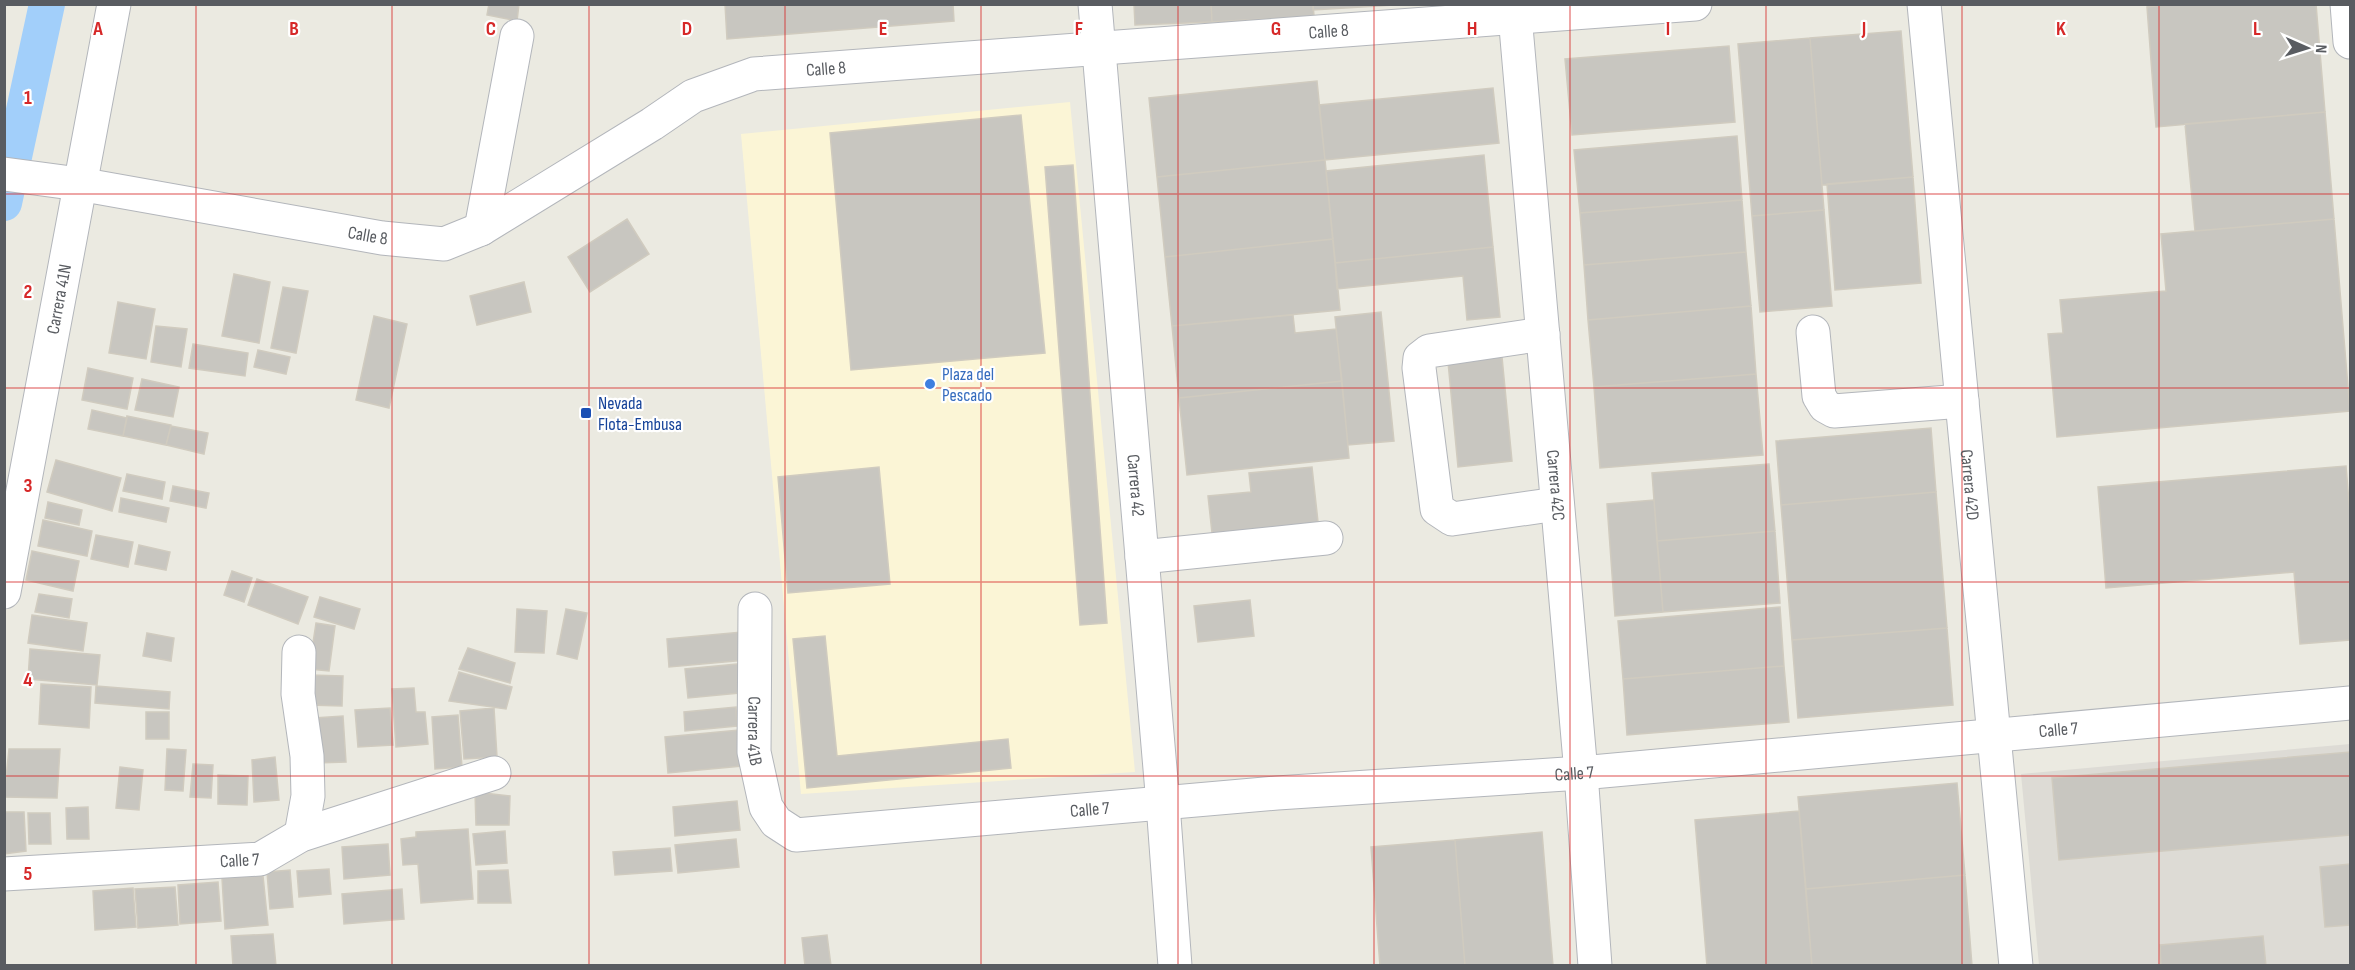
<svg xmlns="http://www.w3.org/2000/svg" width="2355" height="970" viewBox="0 0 2355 970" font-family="'Sofia Sans Condensed',sans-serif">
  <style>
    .commercial { fill: #fbf5d6 }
    .industrial { fill: #dddbd5 }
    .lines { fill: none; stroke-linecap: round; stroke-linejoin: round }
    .canal { stroke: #a2cffa; stroke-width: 36 }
    .building { fill: #c8c6c0; stroke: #d0cbbf; stroke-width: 1.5 }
    .minor-casing { stroke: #b3b6bb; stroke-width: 35 }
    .minor { stroke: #fff; stroke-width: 33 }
    .grid { fill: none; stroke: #d62828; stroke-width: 1.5; stroke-opacity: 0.55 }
    .shop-dot { fill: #3f7fe0; stroke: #fff; stroke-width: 2 }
    .transit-dot { fill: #1a4fb4; stroke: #fff; stroke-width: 2 }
    .labels { text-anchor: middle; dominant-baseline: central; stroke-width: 4.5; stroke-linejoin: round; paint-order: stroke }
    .street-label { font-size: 18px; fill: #595c61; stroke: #fff }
    .shop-label { font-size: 18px; fill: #366cbe; stroke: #fff; text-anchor: start }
    .transit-label { font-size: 18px; fill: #164399; stroke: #fff; text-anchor: start }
    .grid-label { font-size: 20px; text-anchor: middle; font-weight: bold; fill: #d62828; stroke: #fff; stroke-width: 4.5; stroke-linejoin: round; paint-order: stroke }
  </style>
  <rect width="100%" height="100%" fill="#ebeae1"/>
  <path class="commercial" d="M1070,102L1135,772L801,794L741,134Z"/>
  <path class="industrial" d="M2350,744V965H2039L2021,774Z"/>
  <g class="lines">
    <path class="canal" d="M4,203L47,4"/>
  </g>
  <path class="building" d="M489,4H519L517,21L487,15Z
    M725,4H953L954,21L727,39Z
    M1134,4H1211L1212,22L1135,25Z
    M1211,4H1313L1314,16L1212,22Z
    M1313,4H1411L1313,10Z
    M2171,4H2316L2325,112L2156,127L2147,7Z
    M1901,31L1913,177L1822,185L1810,38Z
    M1810,38L1824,210L1752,216L1738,44Z
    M1729,46L1735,122L1572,135L1565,59Z
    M1317,81L1325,160L1157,177L1149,98Z
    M1493,88L1499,143L1325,160L1319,105Z
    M2325,112L2334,219L2195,231L2185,124Z
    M1021,115L1045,353L851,370L830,133Z
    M1737,136L1742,200L1580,213L1574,150Z
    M1484,155L1493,247L1335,263L1326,171Z
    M1325,160L1333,239L1165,257L1157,177Z
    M1073,165L1107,623L1080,625L1045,167Z
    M1913,177L1921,283L1835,290L1827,184Z
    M1742,200L1746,252L1584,265L1580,213Z
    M1824,210L1832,306L1760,312L1752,216Z
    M627,219L649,254L590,292L568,257Z
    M2334,219L2350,411L2057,437L2048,334L2063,333L2060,300L2166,291L2161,234Z
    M1333,239L1340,310L1172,326L1165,257Z
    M1493,247L1500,317L1467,320L1463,276L1337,289L1335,263Z
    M1746,252L1751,306L1588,320L1584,265Z
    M234,274L270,282L259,343L222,336Z
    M524,282L531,312L477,325L470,296Z
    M283,287L308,291L296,353L271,348Z
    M118,302L155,309L146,359L109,353Z
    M1751,306L1756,374L1594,387L1588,320Z
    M1381,312L1394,441L1348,445L1335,317Z
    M1293,315L1295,333L1336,329L1342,381L1179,398L1172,326Z
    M374,316L407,324L389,408L356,400Z
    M156,326L187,329L181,367L151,362Z
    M193,344L248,353L245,376L189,368Z
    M258,350L290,357L286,374L254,367Z
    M1502,357L1512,461L1458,467L1448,362Z
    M88,368L133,378L127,409L82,400Z
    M1756,374L1763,455L1600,468L1594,387Z
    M142,379L179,387L173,417L135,410Z
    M1342,381L1349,458L1187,475L1179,398Z
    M92,410L127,418L123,436L88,429Z
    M127,416L171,425L166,445L123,436Z
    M171,426L208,433L204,454L166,445Z
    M1931,428L1936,492L1781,505L1776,441Z
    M56,460L121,478L112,511L47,492Z
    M1769,464L1775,531L1657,541L1652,473Z
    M2346,466L2350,514V640L2300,644L2294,572L2106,588L2098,487Z
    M879,467L890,584L788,593L778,477Z
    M1312,467L1319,531L1213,542L1208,496L1251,492L1249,473Z
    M127,474L165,482L162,499L123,491Z
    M173,486L209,493L206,508L170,501Z
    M1936,492L1947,628L1792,640L1781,505Z
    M121,498L169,508L166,522L119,512Z
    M1654,500L1663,612L1615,616L1607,504Z
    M48,502L82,510L79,525L45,518Z
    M43,520L92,531L87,556L38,546Z
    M1775,531L1780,603L1663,612L1657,541Z
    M96,535L133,542L128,567L91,559Z
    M139,545L170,552L166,570L135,564Z
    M32,551L79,561L73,591L26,580Z
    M232,571L252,578L244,602L224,595Z
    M257,579L308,597L298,624L248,605Z
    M39,594L72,599L69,618L35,612Z
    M320,597L360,609L354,629L314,617Z
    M1250,600L1254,636L1198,642L1194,606Z
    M1780,607L1784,666L1623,679L1618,621Z
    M517,609L547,611L544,653L515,652Z
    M566,609L587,613L577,659L557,654Z
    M32,615L87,623L83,651L28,643Z
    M316,623L335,626L329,671L309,669Z
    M1947,628L1953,705L1798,718L1792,640Z
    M742,632L746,660L669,667L667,639Z
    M147,633L174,638L171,661L143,656Z
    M825,636L837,756L1008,739L1011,768L807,788L793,639Z
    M468,648L515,663L510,683L459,669Z
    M30,649L100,655L97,685L28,679Z
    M747,663L750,692L688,698L685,669Z
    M1784,666L1789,722L1627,735L1623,679Z
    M459,672L512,687L506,709L449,701Z
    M310,675L343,676L342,706L308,705Z
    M41,684L91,687L89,728L39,724Z
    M96,686L170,692L169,709L95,703Z
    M414,688L416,712H425L428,744L396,747L392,689Z
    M736,707L737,726L685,731L684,712Z
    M390,708L393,745L358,747L355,710Z
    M494,708L497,757L464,759L460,711Z
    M146,712H169V739H146Z
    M458,715L462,767L435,769L432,717Z
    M343,716L346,762L316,763L314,718Z
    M739,730L742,766L668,773L665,737Z
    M9,749H60L57,798L4,797Z
    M167,749L186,750L183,791L165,790Z
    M2350,752V835L2059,860L2052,778Z
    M275,757L279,800L254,802L252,760Z
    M193,764L213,765L211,798L190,797Z
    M120,767L143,770L139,810L116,808Z
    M218,775L248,776L247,805L218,804Z
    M1957,783L1965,875L1806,889L1798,797Z
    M475,792L510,796L509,825H476Z
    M737,801L740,830L675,836L673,807Z
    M88,807L89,839H67L66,808Z
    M1799,811L1812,966H1707L1695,820Z
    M4,812H24L26,851L4,854Z
    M28,813H50L51,844H29Z
    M468,829L473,899L421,903L418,864L403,865L401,839L416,837V832Z
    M505,831L507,863L476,865L473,834Z
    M1542,832L1553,966H1465L1455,840Z
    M736,839L739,867L678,873L675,845Z
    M1455,840L1465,966H1380L1371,847Z
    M388,844L390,875L344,879L342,847Z
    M670,848L672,871L615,875L613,852Z
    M2350,864V925L2325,927L2320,867Z
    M329,869L331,894L299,897L297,871Z
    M290,870L293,907L270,909L267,872Z
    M508,870L511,903H478V871Z
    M1965,875L1972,966H1812L1806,889Z
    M263,876L268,925L225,929L222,878Z
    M218,882L221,921L180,924L178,885Z
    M175,887L178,925L138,928L135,889Z
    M133,888L136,927L95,930L93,891Z
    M402,889L404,919L344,924L342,894Z
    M273,934L276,966H233L231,936Z
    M827,935L831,966H805L802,938Z
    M2263,936L2266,966H2161L2160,945Z"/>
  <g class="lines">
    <defs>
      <g id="minor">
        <path id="s1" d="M1095,4L1163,804L1175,966"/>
        <path id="s2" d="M1514,4L1581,773L1595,966"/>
        <path id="s3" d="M1924,4L2016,966"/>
        <path d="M2347,4L2350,42"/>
        <path id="s4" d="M4,174L79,184L382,238L444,244L481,229L652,124L693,96L754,74L1695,4"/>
        <path d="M481,229L517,36"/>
        <path d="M1813,332L1819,396L1825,406L1834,411L1962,401"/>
        <path d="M1543,334L1429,351L1420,358L1419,368L1437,509L1452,519L1557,504"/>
        <path d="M1142,557L1326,538"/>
        <path id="s5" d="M4,592L114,4"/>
        <path id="s6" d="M755,609L754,752L766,807L776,822L796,835L1277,793L1581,773L2350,703"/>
        <path d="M299,652L298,694L307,756L308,796L301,835"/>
        <path id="s7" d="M4,874L260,859L301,835L494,773"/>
      </g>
    </defs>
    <use href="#minor" class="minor-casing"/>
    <use href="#minor" class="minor"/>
  </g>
  <path class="grid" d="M196,4V966M392,4V966M589,4V966M785,4V966M981,4V966M1178,4V966M1374,4V966M1570,4V966M1766,4V966M1962,4V966M2159,4V966M4,194H2350M4,388H2350M4,582H2350M4,776H2350"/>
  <circle class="shop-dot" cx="930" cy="384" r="6"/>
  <rect class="transit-dot" x="580" y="407" width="12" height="12" rx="3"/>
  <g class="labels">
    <g class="street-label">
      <text stroke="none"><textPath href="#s4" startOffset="1377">Calle 8</textPath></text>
      <text stroke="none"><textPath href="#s4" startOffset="873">Calle 8</textPath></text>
      <text stroke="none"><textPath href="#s4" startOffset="369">Calle 8</textPath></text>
      <text stroke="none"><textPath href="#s5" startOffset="298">Carrera 41N</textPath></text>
      <text stroke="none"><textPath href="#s1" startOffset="483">Carrera 42</textPath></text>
      <text stroke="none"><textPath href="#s2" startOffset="483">Carrera 42C</textPath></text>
      <text stroke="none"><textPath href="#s3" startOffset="483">Carrera 42D</textPath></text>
      <text stroke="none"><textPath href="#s6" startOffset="122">Carrera 41B</textPath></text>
      <text stroke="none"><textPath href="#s6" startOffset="1508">Calle 7</textPath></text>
      <text stroke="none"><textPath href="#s6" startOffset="1022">Calle 7</textPath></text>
      <text stroke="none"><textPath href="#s6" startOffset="536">Calle 7</textPath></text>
      <text stroke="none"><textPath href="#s7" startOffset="236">Calle 7</textPath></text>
    </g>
    <g class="shop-label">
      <text x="942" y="374">Plaza del<tspan x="942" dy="21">Pescado</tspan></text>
    </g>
    <g class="transit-label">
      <text x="598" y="403">Nevada<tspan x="598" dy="21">Flota-Embusa</tspan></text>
    </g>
  </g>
  <g class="grid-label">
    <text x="98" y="35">A</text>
    <text x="294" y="35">B</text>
    <text x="491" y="35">C</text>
    <text x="687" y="35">D</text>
    <text x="883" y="35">E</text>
    <text x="1079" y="35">F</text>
    <text x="1276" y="35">G</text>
    <text x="1472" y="35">H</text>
    <text x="1668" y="35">I</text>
    <text x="1864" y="35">J</text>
    <text x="2061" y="35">K</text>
    <text x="2257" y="35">L</text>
    <text x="28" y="104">1</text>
    <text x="28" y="298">2</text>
    <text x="28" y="492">3</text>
    <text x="28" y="686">4</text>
    <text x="28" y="880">5</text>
  </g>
  <rect width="2355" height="970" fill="none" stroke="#595c61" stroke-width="12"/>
  <g transform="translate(2307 48) rotate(93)" stroke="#ffffff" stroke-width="4.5" paint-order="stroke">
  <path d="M0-4.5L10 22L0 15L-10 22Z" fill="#595c61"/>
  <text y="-9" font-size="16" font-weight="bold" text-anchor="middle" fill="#595c61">N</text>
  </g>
</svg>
